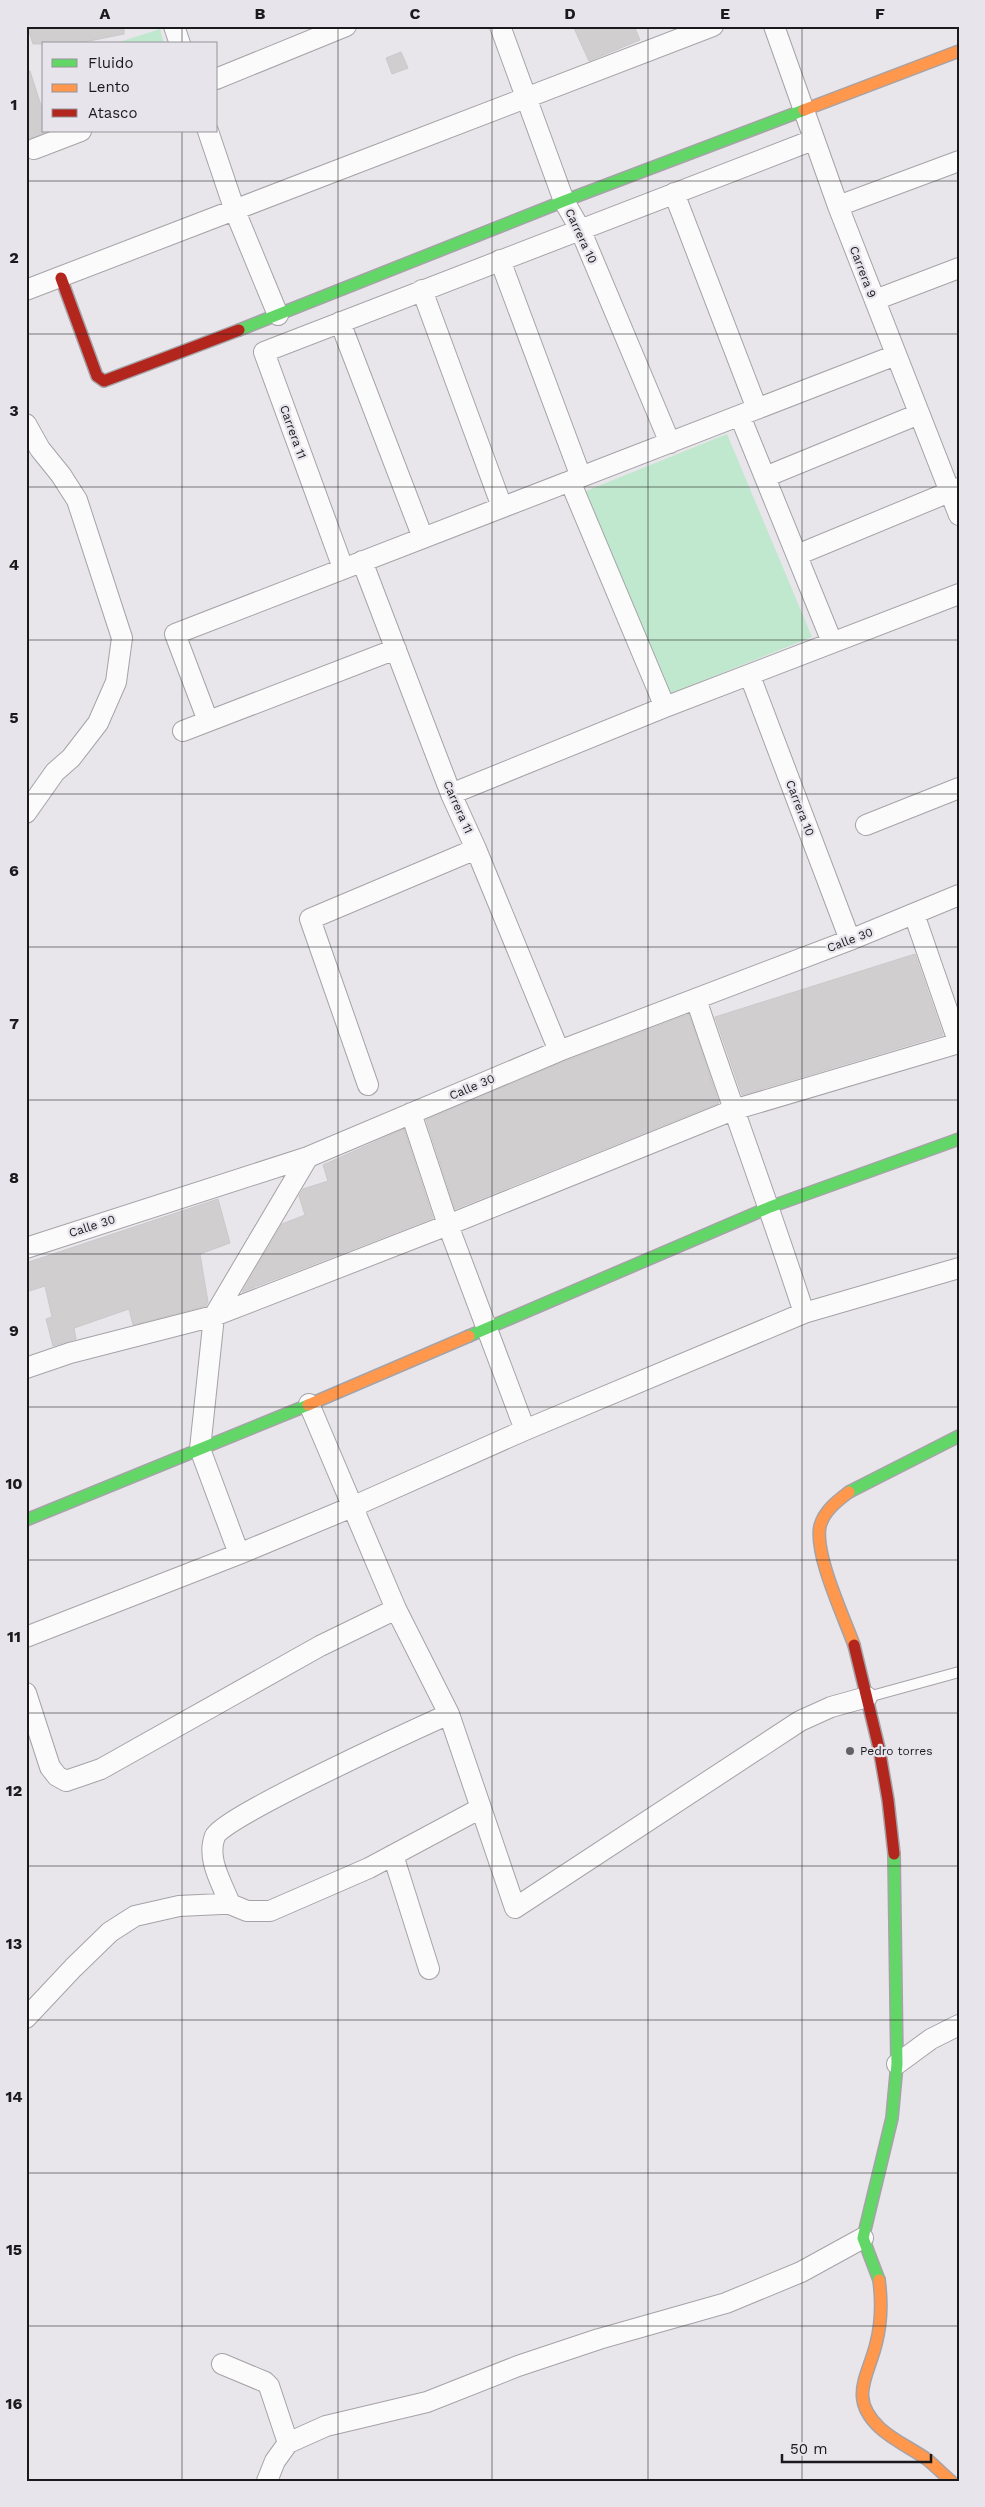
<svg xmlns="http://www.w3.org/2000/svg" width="985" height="2507" viewBox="0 0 985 2507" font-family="'Work Sans',sans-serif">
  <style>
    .green { fill: #c0e8ce }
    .building { fill: #d1ced0; stroke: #cbc8ca }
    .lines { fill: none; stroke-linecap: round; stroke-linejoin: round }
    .lane-casing { stroke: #a5a3a7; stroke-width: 12 }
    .street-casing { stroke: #a5a3a7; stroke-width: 22 }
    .fast-casing { stroke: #a5a3a7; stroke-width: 14 }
    .slow-casing { stroke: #a5a3a7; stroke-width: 14 }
    .jam-casing { stroke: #a5a3a7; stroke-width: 14 }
    .lane { stroke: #fcfbfc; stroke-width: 10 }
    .street { stroke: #fcfbfc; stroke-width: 20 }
    .fast { stroke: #63d668; stroke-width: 11 }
    .slow { stroke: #ff974d; stroke-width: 11 }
    .jam { stroke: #b3261e; stroke-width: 11 }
    .grid { fill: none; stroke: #1a191c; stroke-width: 1; stroke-opacity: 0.55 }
    .poi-dot { fill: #626164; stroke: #e7e4ec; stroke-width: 2 }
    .labels { text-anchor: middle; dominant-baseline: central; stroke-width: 4.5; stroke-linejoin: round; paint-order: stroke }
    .street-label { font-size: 12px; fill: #1a191c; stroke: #e7e4ec }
    .poi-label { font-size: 12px; fill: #1a191c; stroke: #e7e4ec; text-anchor: start }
    .neatline { fill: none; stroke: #1a191c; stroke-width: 2 }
    .grid-label { font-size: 16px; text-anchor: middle; font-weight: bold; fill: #1a191c }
  </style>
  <rect width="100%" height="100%" fill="#e8e6ea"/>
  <path class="green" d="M160,29L164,44H113Z
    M727,434L812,637L669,694L586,491Z"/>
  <path class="building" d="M27,26H124V34L74,44H33Z
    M573,26H634L640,40L589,61Z
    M401,52L408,68L392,74L386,58Z
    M26,71H30L44,115V133L26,140Z
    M915,954L943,1035L742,1095L715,1017Z
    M689,1014L719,1103L455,1209L426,1120L555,1065Z
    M404,1129L433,1218L242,1292L282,1224L305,1215L299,1196L303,1189L328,1181L323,1165Z
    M218,1199L230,1243L200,1254L208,1302L206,1306L133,1325L129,1309L74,1328L76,1339L53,1346L46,1319L52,1317L45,1286L26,1292V1263Z"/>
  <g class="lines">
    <defs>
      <path id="lane" d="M868,1697L959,1672"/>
      <path id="street" d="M174,26L180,44
        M500,26L564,201L580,229L670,443
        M774,26L838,206L959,515
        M216,79L346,26
        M208,131L235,211L278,315
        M34,149L81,131
        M674,193L757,409
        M838,206L959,161
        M500,260L581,477
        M26,290L713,26
        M422,290L502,507
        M875,300L959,268
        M340,322L423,538
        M740,416L832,642
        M26,424L40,449L61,475L77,500L122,638L116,682L98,723L71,758L55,772L26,813
        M765,477L919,414
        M570,481L665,707
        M797,555L959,488
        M362,561L451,794L476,849L559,1051
        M343,568L264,352L813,140
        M750,676L850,940
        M208,721L175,634L896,355
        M183,731L396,649
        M451,794L665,707L959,594
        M866,825L959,788
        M914,914L959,1044
        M696,999C731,1104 770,1208 804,1313
        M368,1085L310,919L476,849
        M411,1113L448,1225L525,1430
        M26,1248L308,1157L559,1051L850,940L959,895
        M26,1368L70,1353L214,1316L448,1225L733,1110L959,1043
        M309,1404L396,1609L449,1714L515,1908L800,1721L831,1707L867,1697
        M239,1554L200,1449L214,1316L308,1157
        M26,1637L239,1554L352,1507L525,1430L804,1313L959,1268
        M26,1693L50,1767L57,1776L66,1781L101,1769L320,1646L396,1609
        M393,1855L429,1969
        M230,1904C222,1883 206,1859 215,1836C223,1817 418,1728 449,1714
        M26,2018L73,1968L110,1932L135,1916L179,1906L221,1904H230L247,1911H270L369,1868L481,1808
        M897,2064L931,2039L959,2025
        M222,2364L265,2382L269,2386L288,2443
        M267,2481L275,2461L288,2443L326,2426L427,2402L518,2366L599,2339L726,2303L801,2272L863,2238"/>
      <path id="fast" d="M239,330L564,201L804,110
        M469,1336L770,1207L959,1139
        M849,1492L959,1436
        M26,1520L308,1405
        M879,2280L863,2238L892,2118L897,2064L894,1854"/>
      <path id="slow" d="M804,110L959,51
        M308,1405L469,1336
        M849,1492C837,1501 824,1511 820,1526C814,1554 844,1617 854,1645
        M879,2280C882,2302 882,2321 876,2344C868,2377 848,2398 880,2428C894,2441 913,2449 928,2460C936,2467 943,2474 951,2481"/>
      <path id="jam" d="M61,278L97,376L104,381L239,330
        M854,1645L879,1748L888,1800L894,1854"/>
    </defs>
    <use href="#lane" class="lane-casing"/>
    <use href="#street" class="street-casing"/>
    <use href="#fast" class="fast-casing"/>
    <use href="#slow" class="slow-casing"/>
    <use href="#jam" class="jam-casing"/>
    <use href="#lane" class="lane"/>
    <use href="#street" class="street"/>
    <use href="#fast" class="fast"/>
    <use href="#slow" class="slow"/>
    <use href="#jam" class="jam"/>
  </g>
  <path class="grid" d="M182,26V44M338,26V2481M492,26V2481M648,26V2481M802,26V2481M182,131V2481M26,181H959M26,334H959M26,487H959M26,640H959M26,794H959M26,947H959M26,1100H959M26,1254H959M26,1407H959M26,1560H959M26,1713H959M26,1866H959M26,2020H959M26,2173H959M26,2326H959"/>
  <circle class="poi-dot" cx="850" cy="1751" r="5"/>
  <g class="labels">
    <g class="street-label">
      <text transform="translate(581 236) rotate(65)">Carrera 10</text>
      <text transform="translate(863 272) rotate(69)">Carrera 9</text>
      <text transform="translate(293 432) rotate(70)">Carrera 11</text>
      <text transform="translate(458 807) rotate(66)">Carrera 11</text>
      <text transform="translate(800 808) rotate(69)">Carrera 10</text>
      <text transform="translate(850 940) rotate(-21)">Calle 30</text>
      <text transform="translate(472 1087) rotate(-23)">Calle 30</text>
      <text transform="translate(92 1226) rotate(-18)">Calle 30</text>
    </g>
    <g class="poi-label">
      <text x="860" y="1751">Pedro torres</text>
    </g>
  </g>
  <rect width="985" height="2507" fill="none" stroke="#e7e4ec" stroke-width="55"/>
  <rect x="42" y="42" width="175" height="90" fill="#e7e4ec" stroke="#959399"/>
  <rect x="52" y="59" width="25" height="8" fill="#63d668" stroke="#959399"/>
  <text x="88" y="68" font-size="15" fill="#1a191c">Fluido</text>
  <rect x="52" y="84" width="25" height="8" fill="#ff974d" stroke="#959399"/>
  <text x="88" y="92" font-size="15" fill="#1a191c">Lento</text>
  <rect x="52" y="109" width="25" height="8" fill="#b3261e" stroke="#959399"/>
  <text x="88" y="118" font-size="15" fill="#1a191c">Atasco</text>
  <path d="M782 2454v8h149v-8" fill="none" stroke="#1a191c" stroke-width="2.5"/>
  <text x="790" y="2454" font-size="15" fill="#1a191c" stroke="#e7e4ec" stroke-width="4" paint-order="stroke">50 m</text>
  <rect x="28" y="28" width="930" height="2452" class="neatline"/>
  <g class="grid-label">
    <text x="105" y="19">A</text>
    <text x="260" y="19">B</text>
    <text x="415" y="19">C</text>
    <text x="570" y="19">D</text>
    <text x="725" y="19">E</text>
    <text x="880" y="19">F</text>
    <text x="14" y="110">1</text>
    <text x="14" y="263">2</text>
    <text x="14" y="416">3</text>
    <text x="14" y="570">4</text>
    <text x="14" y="723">5</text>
    <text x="14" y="876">6</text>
    <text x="14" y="1029">7</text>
    <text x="14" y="1183">8</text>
    <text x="14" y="1336">9</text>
    <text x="14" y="1489">10</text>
    <text x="14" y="1642">11</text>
    <text x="14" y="1796">12</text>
    <text x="14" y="1949">13</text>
    <text x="14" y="2102">14</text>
    <text x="14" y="2255">15</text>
    <text x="14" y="2409">16</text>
  </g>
</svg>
